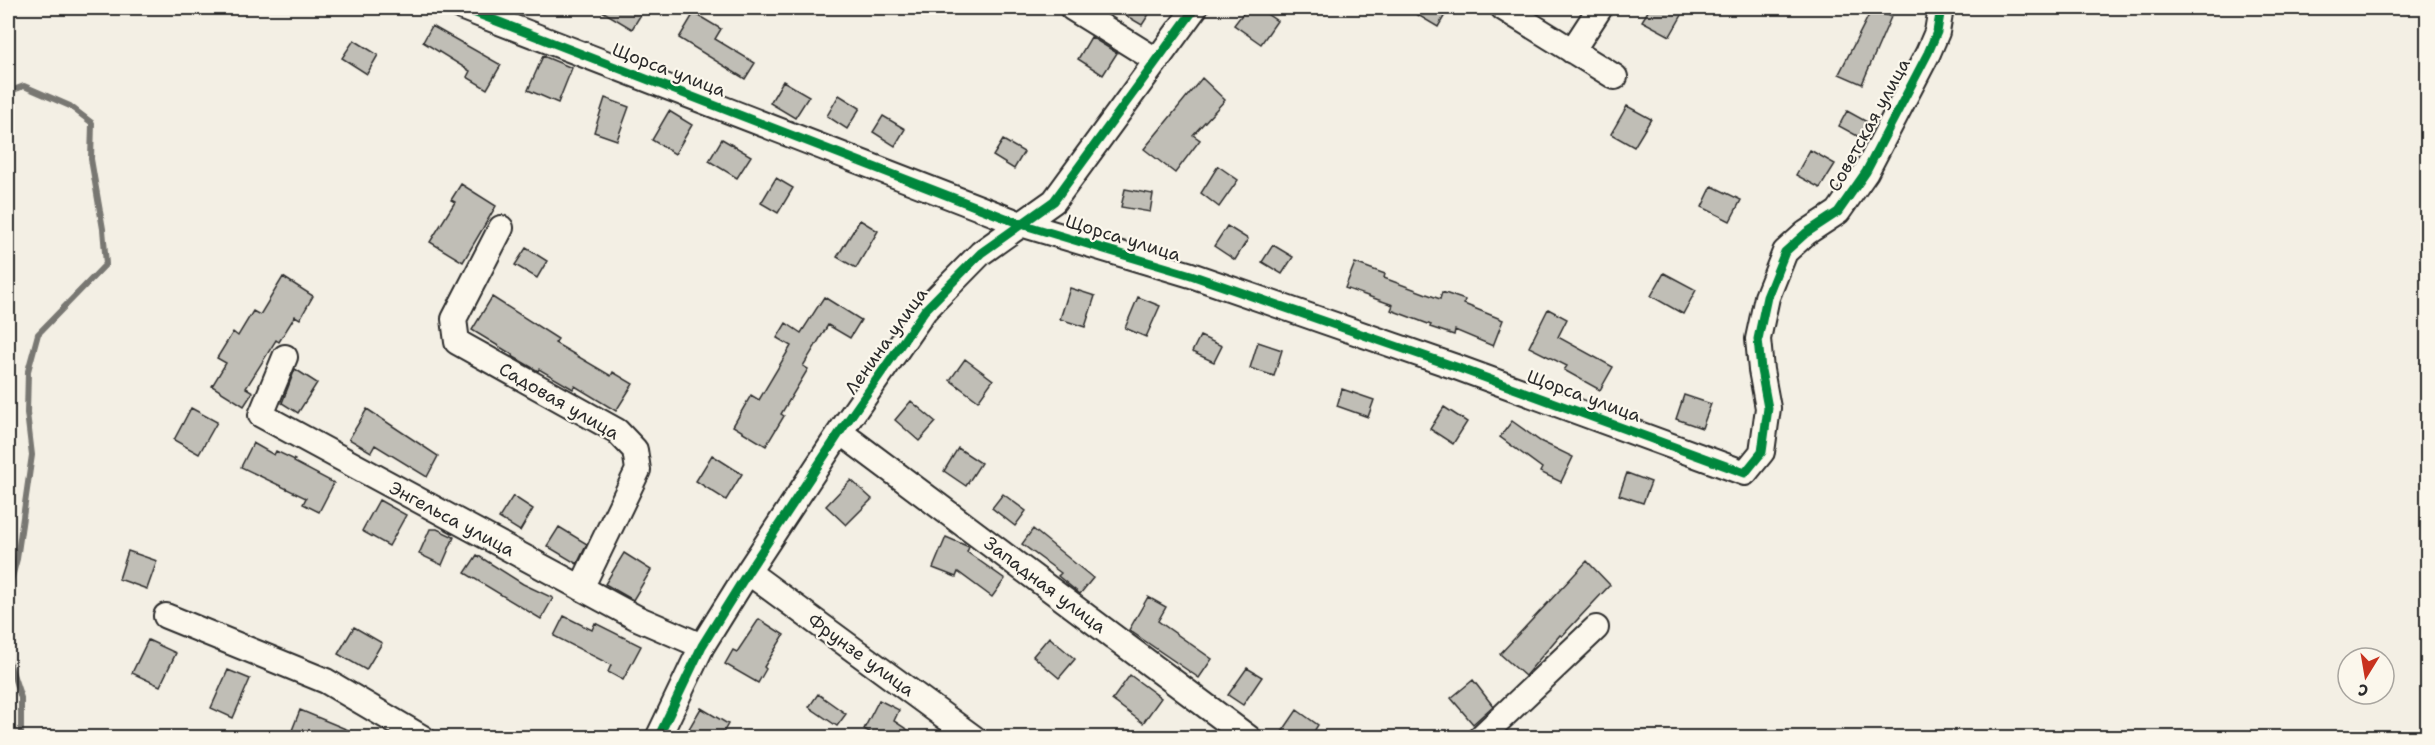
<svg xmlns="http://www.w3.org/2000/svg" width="2435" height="745" viewBox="0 0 2435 745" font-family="'Shantell Sans',sans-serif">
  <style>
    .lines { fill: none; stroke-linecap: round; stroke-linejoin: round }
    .stream { stroke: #787772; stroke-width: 6 }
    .building { fill: #c0beb6; stroke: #2b2b2b; stroke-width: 1.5 }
    .minor-casing { stroke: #2b2b2b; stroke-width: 28 }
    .minor { stroke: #fbf7ec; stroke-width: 24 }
    .cycleway-casing { stroke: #fbf7ec; stroke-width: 13 }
    .cycleway { stroke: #00873e; stroke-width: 9 }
    .labels { text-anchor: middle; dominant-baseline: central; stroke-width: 4.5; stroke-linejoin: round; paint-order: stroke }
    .street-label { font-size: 18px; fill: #2b2b2b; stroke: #fbf7ec }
  </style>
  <rect width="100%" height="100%" fill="#f3efe4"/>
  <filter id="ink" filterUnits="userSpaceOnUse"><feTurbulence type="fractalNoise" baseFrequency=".0167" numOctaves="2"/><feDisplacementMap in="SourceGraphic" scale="12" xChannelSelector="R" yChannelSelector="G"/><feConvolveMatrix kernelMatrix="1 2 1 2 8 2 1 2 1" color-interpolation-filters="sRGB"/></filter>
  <g filter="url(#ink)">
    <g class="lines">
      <path class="stream" d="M8,92L24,86L70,106L92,123L91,159L103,229L106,264L38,334L28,371L27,413L32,455L17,559L8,592
        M8,659L21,698V738"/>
    </g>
    <path class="building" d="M597,8H645L632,29Z
      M1113,8H1153L1142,25Z
      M1247,8H1258L1277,21L1261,44L1234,25Z
      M1406,8H1449L1438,27Z
      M1650,8H1686L1670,36L1642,21Z
      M1872,9L1891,17L1862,84L1839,74Z
      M694,13L721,29L715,39L755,63L745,79L679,38Z
      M432,26L501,65L487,89L467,77L470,71L423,42Z
      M1091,37L1117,53L1103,75L1078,59Z
      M354,40L378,55L367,74L342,58Z
      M543,56L572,68L558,103L528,90Z
      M1202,78L1225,100L1193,135L1200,140L1175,173L1144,149Z
      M783,81L809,96L795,118L770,103Z
      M839,95L860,108L847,129L827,116Z
      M605,98L629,107L617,140L594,132Z
      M1627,106L1651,119L1634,147L1611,134Z
      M669,111L692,125L675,154L652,140Z
      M1847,111L1869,123L1861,138L1839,126Z
      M883,116L905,129L895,146L873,132Z
      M722,139L751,156L737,178L709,161Z
      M1003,140L1024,152L1014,169L993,156Z
      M1810,150L1835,164L1820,188L1796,175Z
      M1218,166L1238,180L1219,207L1201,193Z
      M776,178L793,188L778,213L761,203Z
      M461,184L496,206L463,262L430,242L455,202L451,200Z
      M1712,186L1741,200L1730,221L1702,207Z
      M1125,189L1153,194L1150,212L1121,207Z
      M860,220L878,231L856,268L837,257Z
      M1227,226L1248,239L1235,260L1214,246Z
      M1273,245L1293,257L1282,274L1262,262Z
      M526,248L547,261L537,278L515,265Z
      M1355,263L1385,274L1384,278L1440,299L1442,292L1465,300L1464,304L1503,320L1493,346L1455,330L1454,335L1430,327L1431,325L1391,310L1393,305L1345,288Z
      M1664,273L1696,290L1683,314L1651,296Z
      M283,277L313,296L300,319L295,316L279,342L276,340L246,388L253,392L244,406L212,386L226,363L217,358L233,332L238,336L253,311L260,315Z
      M1070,288L1095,296L1085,327L1060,319Z
      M492,297L558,339L555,343L611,376L613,372L633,384L616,411L575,386L573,389L539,369L538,371L512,356L513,355L472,330Z
      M824,297L861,320L850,338L828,325L803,366L808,369L781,414L784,416L766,446L733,426L751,395L759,400L791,346L777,338L786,323L801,333Z
      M1138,297L1160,306L1146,337L1125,328Z
      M1548,309L1567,319L1558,337L1613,367L1600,390L1564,370L1567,366L1529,347Z
      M1200,336L1222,346L1214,362L1192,352Z
      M1258,342L1282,350L1274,376L1250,368Z
      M965,359L993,380L978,401L950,380Z
      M295,369L317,383L298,413L282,403Z
      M1342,389L1374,400L1368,417L1337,406Z
      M1684,395L1711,404L1702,428L1676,419Z
      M911,401L936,422L919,441L895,420Z
      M1444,407L1467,422L1453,444L1430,429Z
      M191,408L217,422L199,454L174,440Z
      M367,409L438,456L427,477L375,445L371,452L349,439Z
      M1512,421L1540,441L1573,457L1561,482L1540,472L1542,468L1500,437Z
      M253,443L274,455L276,451L295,460L294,462L334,483L319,512L303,504L306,498L241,467Z
      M958,448L981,463L966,486L944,471Z
      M712,455L742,474L726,500L696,481Z
      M1627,473L1651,482L1643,503L1619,495Z
      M851,480L872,499L846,525L826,506Z
      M1003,494L1026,511L1015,526L992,508Z
      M513,496L533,509L520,531L499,518Z
      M379,500L406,515L389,546L362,531Z
      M559,527L587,544L577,564L547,546Z
      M430,529H437L454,537L442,565L419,554Z
      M1033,529L1093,578L1080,594L1058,576L1061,573L1022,544Z
      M946,537L969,547L967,552L1005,579L992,597L958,572L956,577L933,568Z
      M128,551L157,561L147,589L119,579Z
      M624,553L651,570L633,600L605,584Z
      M477,555L523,584L553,598L541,619L465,573Z
      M1587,561L1610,585L1562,636L1560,635L1525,676L1500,654Z
      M1148,597L1166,607L1158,621L1212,659L1199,678L1129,630Z
      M564,616L592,630L595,623L641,646L623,680L608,672L611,665L554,636Z
      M759,619L784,635L764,667L766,669L758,683L725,664L733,650L737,652Z
      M354,627L382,643L366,670L338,654Z
      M1049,637L1075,659L1059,678L1033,656Z
      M148,640L176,653L160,686L132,673Z
      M1247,668L1262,677L1243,705L1228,695Z
      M228,670L250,679L233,718L211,708Z
      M1130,675L1161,698L1143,723L1112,700Z
      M1473,680L1493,706L1473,724L1451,698Z
      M818,694L846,714L837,726L809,707Z
      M879,700L899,710L894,721L920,738H880L864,729Z
      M701,708L728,724L720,738H696L687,732Z
      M300,710L365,737V738H289Z
      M1297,710L1318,725L1310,738H1278Z"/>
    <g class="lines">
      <defs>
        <path id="minor" d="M463,8L1021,224L1191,275L1456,367L1745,473L1762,452L1768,408L1761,370L1758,339L1767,297L1785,252L1806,233L1838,212L1866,172L1928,53L1937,32L1941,8
          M1072,8L1156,60
          M1503,8L1615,77
          M1572,51L1600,8
          M501,228L454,319L457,342L617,431L635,450L638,470L581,588
          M285,357L261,415L637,618L702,646
          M840,432L1249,738
          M748,572L974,738
          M166,616L326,681L423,738
          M658,738L702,646L748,572L840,432L925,310L981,253L1054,201L1195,8
          M1480,738L1596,628"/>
      </defs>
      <use href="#minor" class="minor-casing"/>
      <use href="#minor" class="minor"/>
      <defs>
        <path id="cycleway" d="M463,8L1021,224L1191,275L1456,367L1745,473L1762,452L1768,408L1761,370L1758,339L1767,297L1785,252L1806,233L1838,212L1866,172L1928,53L1937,32L1941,8
          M658,738L702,646L748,572L840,432L925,310L981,253L1054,201L1195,8"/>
      </defs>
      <use href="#cycleway" class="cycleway-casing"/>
      <use href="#cycleway" class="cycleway"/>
    </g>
  </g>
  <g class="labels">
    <g class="street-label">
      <text transform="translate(669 70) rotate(21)">Щорса улица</text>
      <text transform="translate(1869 125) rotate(-61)">Советская улица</text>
      <text transform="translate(1123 238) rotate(17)">Щорса улица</text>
      <text transform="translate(886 341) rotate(-54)">Ленина улица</text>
      <text transform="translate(1584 396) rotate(20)">Щорса улица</text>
      <text transform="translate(559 401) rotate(30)">Садовая улица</text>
      <text transform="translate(452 519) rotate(28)">Энгельса улица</text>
      <text transform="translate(1045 585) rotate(37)">Западная улица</text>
      <text transform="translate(861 655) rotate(36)">Фрунзе улица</text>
    </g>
  </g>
  <rect width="2435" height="745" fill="none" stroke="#fbf7ec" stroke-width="30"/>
  <rect x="15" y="15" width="2405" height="715" fill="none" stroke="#2b2b2b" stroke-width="2" filter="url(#ink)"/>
  <g transform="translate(2366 676) rotate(191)"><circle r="28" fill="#fbf7ec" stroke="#a8a59f" stroke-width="1.5"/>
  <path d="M0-4.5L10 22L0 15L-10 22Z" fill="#c8321e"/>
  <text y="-9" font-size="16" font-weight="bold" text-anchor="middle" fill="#2b2b2b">С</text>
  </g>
</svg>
